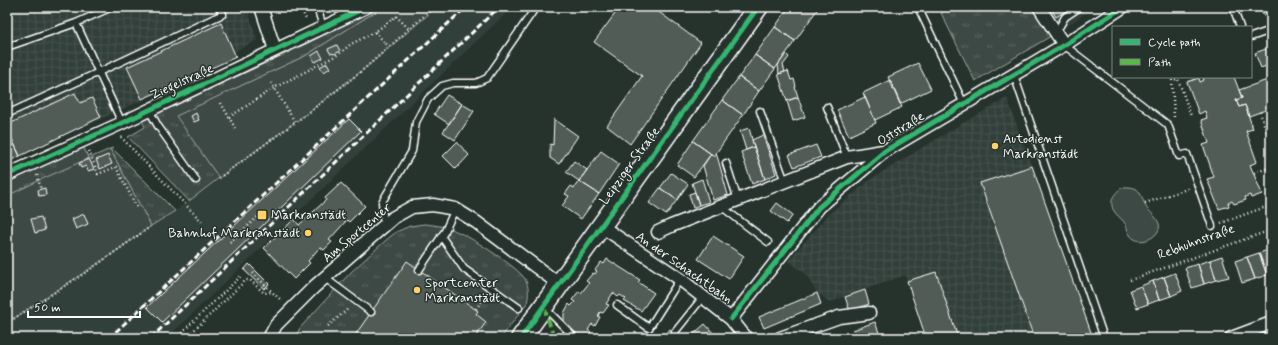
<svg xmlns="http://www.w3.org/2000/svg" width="1278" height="345" viewBox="0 0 1278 345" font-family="Mynerve,sans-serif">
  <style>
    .built { fill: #333f3a }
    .industrial { fill: url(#industrial-grid) }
    .grass { fill: url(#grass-tufts); stroke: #9ea4a2 }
    .green { fill: #3e4944; stroke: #9ea4a2 }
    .building { fill: #515c57; stroke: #fff }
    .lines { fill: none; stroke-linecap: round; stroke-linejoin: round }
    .lane-casing { stroke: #fff; stroke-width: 9 }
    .street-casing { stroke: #fff; stroke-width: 15 }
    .primary-casing { stroke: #fff; stroke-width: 22 }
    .path { stroke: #fff; stroke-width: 2.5; stroke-dasharray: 1 3; stroke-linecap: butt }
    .lane { stroke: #26332d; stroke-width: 6 }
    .street { stroke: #26332d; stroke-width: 12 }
    .primary { stroke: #26332d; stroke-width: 19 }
    .rail { stroke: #fff; stroke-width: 3; stroke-dasharray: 6 3; stroke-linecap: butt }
    .quiet { stroke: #58b947; stroke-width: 4; stroke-dasharray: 8 4; stroke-linecap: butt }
    .cycleway-casing { stroke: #26332d; stroke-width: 8 }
    .cycleway { stroke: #33b770; stroke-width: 5 }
    .poi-dot { fill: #ffd166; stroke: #26332d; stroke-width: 1.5 }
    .labels { text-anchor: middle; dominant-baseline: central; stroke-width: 3; stroke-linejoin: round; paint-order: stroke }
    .street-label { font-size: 13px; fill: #fff; stroke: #26332d }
    .poi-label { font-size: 13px; fill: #fff; stroke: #26332d; text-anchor: start }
  </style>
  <defs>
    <pattern id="industrial-grid" width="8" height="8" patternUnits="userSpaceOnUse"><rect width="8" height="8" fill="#333f3a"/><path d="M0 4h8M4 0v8" fill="none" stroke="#47524e"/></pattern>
    <pattern id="grass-tufts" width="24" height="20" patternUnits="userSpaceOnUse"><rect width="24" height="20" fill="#3e4944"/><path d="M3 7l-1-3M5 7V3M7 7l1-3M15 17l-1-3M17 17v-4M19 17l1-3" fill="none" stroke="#5b6460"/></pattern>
  </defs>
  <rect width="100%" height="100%" fill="#26332d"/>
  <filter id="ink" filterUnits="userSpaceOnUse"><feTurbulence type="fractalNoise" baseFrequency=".025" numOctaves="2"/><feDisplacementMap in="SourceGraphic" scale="8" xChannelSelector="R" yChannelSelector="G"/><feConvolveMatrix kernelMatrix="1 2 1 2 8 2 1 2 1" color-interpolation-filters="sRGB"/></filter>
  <g filter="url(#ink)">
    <path class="built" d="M437,7H513L484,34L167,338H7V323L108,257L151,226L175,211L310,111L363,70Z
      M1039,7H1095L1056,33Z"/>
    <path class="industrial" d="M7,7H247L257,40L234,52L236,57L7,162Z
      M1007,98L1093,338H926L905,275L830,302L817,293L805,273L788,261L829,214L871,179L958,126Z"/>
    <path class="grass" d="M380,7H383L305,56L177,116L219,178L189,201L128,137L145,127L142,121L300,47Z
      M952,7H1039L1056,33L975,81L941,13Z
      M83,146L89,159L7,196V182Z
      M112,148L175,211L151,226L110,149Z
      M424,224C436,225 449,227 460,233C472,238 519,268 525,279C529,286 529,295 527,303L501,338H295L300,328L351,272L385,241L396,232L410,226Z"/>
    <path class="green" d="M383,7H437L363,70L310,111L219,178L176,116L305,56Z
      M110,149L151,226L108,257L7,323V196L42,179Z
      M1124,187C1142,186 1140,195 1146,207C1151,214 1167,224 1155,235C1148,242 1134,244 1129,233C1127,230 1127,225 1124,222C1121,218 1116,215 1114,211C1108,201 1115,191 1124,187Z"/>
    <path class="building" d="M620,7H652L701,43L630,144L607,126L642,76L594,42Z
      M789,7H819L795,41L775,27Z
      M1050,7H1072L1056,17Z
      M221,23L236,57L142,99L127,67Z
      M775,27L795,41L775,69L755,55Z
      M337,45L340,51L335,54L330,53L328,49Z
      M1271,47V108L1249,116L1245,105L1239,107L1236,100L1242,98L1239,90L1270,79L1266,66L1261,68L1255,53Z
      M319,51L323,58L315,62L311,56Z
      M786,54L789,57L783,65L785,72L779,74L778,65Z
      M755,55L775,69L759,91L739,77Z
      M327,63L330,68L324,72L320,67Z
      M918,63L931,89L900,104L888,77Z
      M788,71L791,80L794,79L796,87H795L798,97L787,101L778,74Z
      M739,77L759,91L743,115L722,100Z
      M1203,77H1234L1242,98L1236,100L1239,107L1245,105L1253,129L1246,131L1257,162L1250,165L1262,194L1251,198L1250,195L1245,197L1246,200L1234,204L1232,201L1228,203L1229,206L1219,209L1207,179L1214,177L1203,145L1209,143L1201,120L1207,118L1205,111L1199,114L1187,82L1199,78L1200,82L1204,80Z
      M890,80L902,107L875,120L863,93Z
      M75,93L80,103L92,98L101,117L20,156L7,129V125Z
      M447,95L462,104L449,124L434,114Z
      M798,97L805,117L793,121L787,101Z
      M865,97L876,123L849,136L837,110Z
      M722,100L743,115L714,156L693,141Z
      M462,104L474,111L455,140L443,132Z
      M196,113L199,120L194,122L191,116Z
      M349,119L361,131L162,322L147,307Z
      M554,119L578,136L559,164L550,158V144L553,145Z
      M749,128L754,147L746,150L740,131Z
      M7,129L20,156L7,162Z
      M763,135L776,174L765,179L752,140Z
      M693,141L711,154L694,177L677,165Z
      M457,142L469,155L456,169L443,156Z
      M816,145L821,157L794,167L789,155Z
      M754,147L765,179L752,184L741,152Z
      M601,151L619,164L599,194L579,181Z
      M716,152L728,195L713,200L703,166L711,154L714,156Z
      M108,155L112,164L100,169L96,160Z
      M89,159L94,169L88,171L86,166L81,168L79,163Z
      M574,161L587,170L579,181L566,172Z
      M1032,166L1093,338H1034L980,183Z
      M671,173L688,184L677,200L660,188Z
      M702,179L709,202L699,205L692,183Z
      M579,181L599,194L581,219L562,206L569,196L565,194L571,186L574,188Z
      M341,183L365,206L349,222L347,220L329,240L332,242L324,250L320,247L308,261L310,263L294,279L264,248L294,219L299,225L326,200L325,198Z
      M45,188L46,195L39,196L38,190Z
      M660,188L677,200L666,215L649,203Z
      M695,192L699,205L693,208L689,194Z
      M777,203L793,215L787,223L771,211Z
      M84,214L88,224L76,229L72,219Z
      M41,217L45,230L35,233L31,219Z
      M713,236L744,256L729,279L698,259Z
      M1271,249V273L1267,275L1259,253Z
      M1259,253L1267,275L1255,279L1247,257Z
      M1222,256L1229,277L1216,280L1210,260Z
      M1247,257L1255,279L1242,283L1235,261Z
      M607,259L640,280L638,282L654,293L641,311L624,301L626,299L620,295L618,297L613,293L606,304L609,305L603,313L600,312L598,316L600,317L595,326L592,324L588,330L591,332L587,338H582L564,325V313L569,304L571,306L575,302L572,300L579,291L581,293L589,283L586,281L593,273L595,274L597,271L595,270L601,262L604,264Z
      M1210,260L1216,280L1204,284L1198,264Z
      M407,261L478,311L476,314L486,322L475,338H353Z
      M249,264L269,284L264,289L244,270Z
      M1198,264L1204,284L1192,288L1185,268Z
      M936,272L958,338H926L907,281Z
      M1175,273L1182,291L1171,296L1164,277Z
      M1164,277L1171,296L1159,300L1153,281Z
      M1153,281L1159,300L1148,304L1141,286Z
      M1141,286L1148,304L1137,308L1130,290Z
      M865,290L869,304L850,311L845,297Z
      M817,293L821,304L764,328L759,317Z
      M875,322L881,338H856L853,330Z
      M705,324L715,335L712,338H689Z
      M670,329L680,336L678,338H663Z"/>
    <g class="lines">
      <defs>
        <path id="lane" d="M317,7L323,27
          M918,7L964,104
          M1234,7V10L1240,27
          M1263,7L1271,19
          M76,23L112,7
          M1056,33L1065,17L1080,7
          M1251,37L1271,30
          M1064,45L1168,125L1179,156L1187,154L1212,226
          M7,47L76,23L122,123
          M1014,75L1104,338
          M827,107L847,157
          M149,110L158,126L196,180
          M760,111L785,182
          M7,114L99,72L223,14L219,7
          M726,163L738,200
          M722,207L768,242
          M384,226L382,202L412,151L416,122L428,99L442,86L453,83H476L487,78L536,7
          M441,236L464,269L519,308
          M419,270L445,231L455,209
          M325,278L371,312
          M617,305L649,328L680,279
          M545,308L575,338
          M675,332L703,297"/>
        <path id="street" d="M261,7L275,50
          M1039,7L1064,45
          M7,175L122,123L366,7
          M601,226L680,279L703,297L731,319L746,338
          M658,232L671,226L847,157L883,151
          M731,319L819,207L885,151L1064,45L1123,7
          M269,338L276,325L314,287L394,217L412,207L433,205L455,209L476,222L559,284
          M780,338L839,317L869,313
          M1231,338L1271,323"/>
        <path id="primary" d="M521,338L758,7"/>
      </defs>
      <use href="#lane" class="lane-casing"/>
      <use href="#street" class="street-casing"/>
      <use href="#primary" class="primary-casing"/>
      <path class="path" d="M300,7L307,21
        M375,32L389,47
        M271,83L295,122
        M221,103L235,128
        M1260,112L1271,145
        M229,117L242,109L274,88L339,54L351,44L375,32L396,16L409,29
        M1174,117L1172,80L1178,79L1191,116
        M121,137L203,223
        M89,151L98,174L116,167L137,208
        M1254,173L1271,167
        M37,175L41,189
        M219,178L308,113L364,69L432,9L433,7
        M1145,203L1190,188
        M1221,223L1271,205
        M230,242L259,216
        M253,273L272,292
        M1130,280L1271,230
        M476,309L486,295
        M7,323L88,271L150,227
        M328,326L349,308
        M176,338L242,275
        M186,338L246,280H250L264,293L272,292L282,301"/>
      <use href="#lane" class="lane"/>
      <use href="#street" class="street"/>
      <use href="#primary" class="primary"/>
      <path class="rail" d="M109,338L466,7
        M151,338L499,7"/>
      <path class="quiet" d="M544,307L554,338"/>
      <defs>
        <path id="cycleway" d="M7,175L122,123L366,7
          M731,319L819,207L885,151L1064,45L1123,7
          M521,338L758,7"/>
      </defs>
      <use href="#cycleway" class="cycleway-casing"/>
      <use href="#cycleway" class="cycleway"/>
    </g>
  </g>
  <g class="poi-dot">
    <circle cx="995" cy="146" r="4"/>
    <rect x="257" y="210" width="10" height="10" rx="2"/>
    <circle cx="308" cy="233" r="4"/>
    <circle cx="417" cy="290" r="4"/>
  </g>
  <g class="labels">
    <g class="street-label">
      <text transform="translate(182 82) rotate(-25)">Ziegelstraße</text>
      <text transform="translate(901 129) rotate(-32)">Oststraße</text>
      <text transform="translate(630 166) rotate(-54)">Leipziger Straße</text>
      <text transform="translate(357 233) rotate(-40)">Am Sportcenter</text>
      <text transform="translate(1196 242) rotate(-20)">Rebhuhnstraße</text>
      <text transform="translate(684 268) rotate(35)">An der Schachtbahn</text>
    </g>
    <g class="poi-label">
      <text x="1003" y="139">Autodienst<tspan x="1003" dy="15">Markranstädt</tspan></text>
      <text x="271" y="215">Markranstädt</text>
      <text x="300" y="233" text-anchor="end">Bahnhof Markranstädt</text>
      <text x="425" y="283">Sportcenter<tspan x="425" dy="15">Markranstädt</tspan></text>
    </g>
  </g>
  <rect width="1278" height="345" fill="none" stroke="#26332d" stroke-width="24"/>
  <rect x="12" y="12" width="1254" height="321" fill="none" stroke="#fff" stroke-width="1.5" filter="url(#ink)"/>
  <rect x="1112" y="26" width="140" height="52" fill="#26332d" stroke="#7d8581"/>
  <rect x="1120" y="39" width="20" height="6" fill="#33b770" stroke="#7d8581"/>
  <text x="1148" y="46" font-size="12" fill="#ffffff">Cycle path</text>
  <rect x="1120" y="59" width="20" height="6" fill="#58b947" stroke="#7d8581"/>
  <text x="1148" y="66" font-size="12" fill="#ffffff">Path</text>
  <path d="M28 311v6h112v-6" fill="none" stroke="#ffffff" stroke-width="2"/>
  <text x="34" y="311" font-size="12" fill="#ffffff" stroke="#26332d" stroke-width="3" paint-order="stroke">50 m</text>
</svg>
